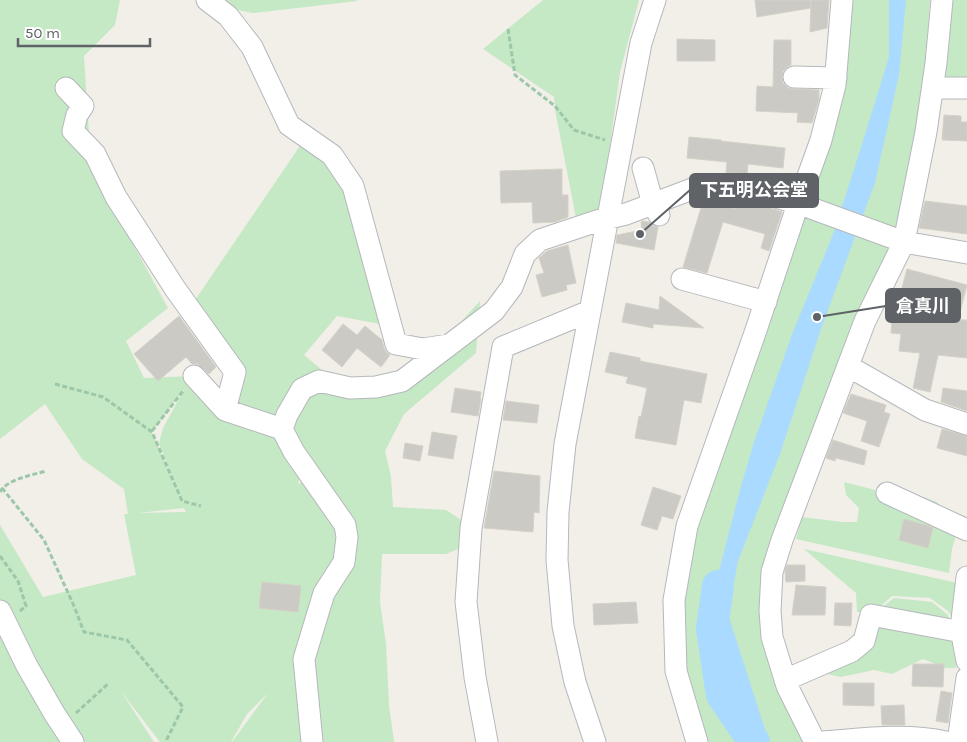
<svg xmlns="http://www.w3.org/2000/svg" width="967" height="742" viewBox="0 0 967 742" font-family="Karla,'Noto Sans JP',sans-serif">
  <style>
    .green { fill: #c5e8c5; fill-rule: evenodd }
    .water { fill: #aadaff }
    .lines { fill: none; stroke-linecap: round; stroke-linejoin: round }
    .river { stroke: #aadaff; stroke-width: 32 }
    .building { fill: #cccac5; stroke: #d6d1c6 }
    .minor-casing { stroke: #b5b8bc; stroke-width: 23 }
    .path { stroke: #9cc7a9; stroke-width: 3; stroke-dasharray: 5 2.5; stroke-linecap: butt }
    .minor { stroke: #fff; stroke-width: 21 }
    .leader { fill: none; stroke: #5f6368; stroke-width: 2 }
    .callout-dot { fill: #5f6368; stroke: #fff; stroke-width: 2 }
    .callout { fill: #5f6368; stroke: #5f6368; stroke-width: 2 }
    .callout-label { font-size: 18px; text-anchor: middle; font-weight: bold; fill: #fff }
  </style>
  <rect width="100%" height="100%" fill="#f1efe8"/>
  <path class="green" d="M0,0H120L115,25L84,56L90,149L94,173L168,308L126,341L144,378L194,376L228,404L235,372L189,309L306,137L332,155L391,326L337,316L304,355L340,385L302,389L376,387L418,369L480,301L476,353L404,414L385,451L391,477L393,507L446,510L463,521L458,549L446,554H382L380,602L386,644L389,705L394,742H232L268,693L247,714L231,742H160L120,690L154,742H82L0,601V525L43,597L136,575L124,514H128L124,489L82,459L45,404L0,439ZM185,388L163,428L159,443L176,487L152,432ZM253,414L287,415L282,429ZM304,456L315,467L298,485ZM184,508L186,512L137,513H138Z
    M208,0H357V1L253,13L213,5Z
    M543,0H639L620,72L601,212L576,218L556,115L554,97L483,49Z
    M841,0H930L917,177L772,572V637L811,742H697L671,650L678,530L821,140Z
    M949,0H967V79L942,81Z
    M844,482L875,490L907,491L937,502L958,529L952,549L949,573L796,539L802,517L842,522H857L859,508L846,495Z
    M804,549L962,584L959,630L948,611L930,598L892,596L874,612H857L856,593Z
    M894,598L932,602L948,615L956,638V668H946L923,659L892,674L874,670L841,677L819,672L852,651L877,611Z
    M0,613L69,742H0Z"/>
  <path class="water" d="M889,0H906L899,75L875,183L822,326L780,454L738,561L728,614L768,739L770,742H747L725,699L712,629L719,571L740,490L754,442L793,332L834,232L863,141L889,57Z"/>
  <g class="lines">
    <path class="river" d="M718,586L712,629L722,695L754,742"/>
  </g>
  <path class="building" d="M755,0H810L811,8L757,17Z
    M811,0H829L827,28L810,32Z
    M677,39L715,40V61H677Z
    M774,40H791V65L788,66L783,71L782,77L783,83L788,88L793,89L819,90V99L812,123L797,122L798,113L756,111L757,86L773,87Z
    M944,115L961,116V122H967V141L942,140Z
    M689,137L721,140V141L785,148L783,168L748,164L747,174L726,173L727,162L687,158Z
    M562,169V195H568V217L555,222L533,223L532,202L501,203L500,171Z
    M704,198L736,209L738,199H743L782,212L769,251L761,248L765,234L723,222L707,273L683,267Z
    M925,201L967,206V234L919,228Z
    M643,221L649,222L653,226L658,227L654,250L616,243L617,235L642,230L641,222Z
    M568,245L576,283L566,285L567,290L542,297L536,275L544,273L539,258L547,251Z
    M907,269L967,285L958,320H967V358L938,355L930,392L913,388L920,353L899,351L901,334L891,333L892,317L894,318Z
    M660,296L704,328L653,324V328L622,322L626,303L659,310Z
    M179,316L216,367L209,374L198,364H192L186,357L158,381L134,354Z
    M343,324L357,335L365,326L382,340L384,348L387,353L390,355L381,367L357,348L342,367L322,350Z
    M610,352L640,358V361L707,374L701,403L684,400L676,445L635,438L639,416L641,417L647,388L626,383L628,377L605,372Z
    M455,388L481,392L480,399H481L478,416L451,412Z
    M943,388L967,391V411L941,402Z
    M851,394L886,405L884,412L890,414L879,447L861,441L867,421L843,413Z
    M506,401L539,405L537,423L503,420Z
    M942,429L967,436V456L937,448Z
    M432,432L457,436L453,459L428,455Z
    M833,440L867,451L864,465L836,458L835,461L826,458Z
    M405,443L423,446L420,461L403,458Z
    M494,471L540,476L539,513L534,512L533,532L484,528Z
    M653,487L681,496L673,519L662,516L657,530L641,525Z
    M904,519L926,525L933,528L928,548L899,540Z
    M787,565H805V581L786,582L785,571Z
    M262,582L301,586L298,612L259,608Z
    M796,585L826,587L825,615H792Z
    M636,602L638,623L594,625L593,604Z
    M835,603H852L851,626L834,625Z
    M913,664H944L943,687L912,686Z
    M843,683H874V706L843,705Z
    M941,691L952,693L948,723L936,721Z
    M904,705L905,725H882L881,706Z"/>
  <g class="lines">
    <defs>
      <path id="minor" d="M207,0L228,16L252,47L289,125L332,155L353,186L396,344L423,349L449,345
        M794,77L836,78
        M66,88L83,106L77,115L73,131L95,154L116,197L176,290L235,372L225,410
        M933,88H967
        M643,168L653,204L659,215
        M682,279L766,302
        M848,366L925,410L967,424
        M194,376L225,410L282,429
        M887,493L967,530
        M967,577L961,629L967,661
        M0,611L27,666L54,713L73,742
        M785,680L852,651L864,641L871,615L962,632
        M312,742L304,659L324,593L344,562L347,537L345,525L294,452L282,429L287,415L302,389L319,381L350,388L376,387L402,381L494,311L512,287L525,254L540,240L597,221L626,214L700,186L717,185L745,187L808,207L904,242L967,253
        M487,742L475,677L466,602L471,528L503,347L590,311
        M595,742L575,682L563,626L557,560L558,512L565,444L641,43L655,0
        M697,742L676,671L674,600L687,526L756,330L798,204L821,140L835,85L842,0
        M816,742L812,736L787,686L772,637L770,611L772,572L782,540L865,321L904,242L926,132L936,63L942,0
        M822,742C863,739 905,733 946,742
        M958,742L967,678"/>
    </defs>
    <use href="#minor" class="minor-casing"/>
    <path class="path" d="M508,29L515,75L555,106L574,130L605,140
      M55,384L103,397L152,432L182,501L201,506
      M152,431L183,391
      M2,488L44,540L74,606L84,632L127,640L183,707L167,739V742
      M0,492C7,479 33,475 46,471
      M0,556L18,581L26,606L20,611
      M76,713L109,683"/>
    <use href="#minor" class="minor"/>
  </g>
  <path class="leader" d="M640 234L690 190M817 317L886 306"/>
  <g class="callout-dot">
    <circle cx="640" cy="234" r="5"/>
    <circle cx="817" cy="317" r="5"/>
  </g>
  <g class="callout">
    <rect x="690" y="174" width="128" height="33" rx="5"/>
    <rect x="886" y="289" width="74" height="33" rx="5"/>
  </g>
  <g class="callout-label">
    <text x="754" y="196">下五明公会堂</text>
    <text x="923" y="312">倉真川</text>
  </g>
  <path d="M18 38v8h132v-8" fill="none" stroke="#5f6368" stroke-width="2.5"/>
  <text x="25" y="38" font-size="15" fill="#5f6368" stroke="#ffffff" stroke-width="4" paint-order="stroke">50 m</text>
</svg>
